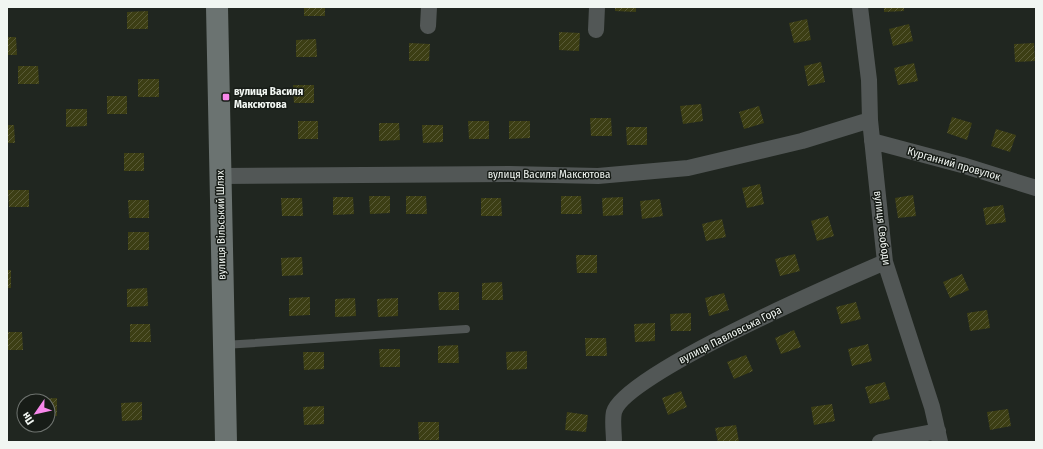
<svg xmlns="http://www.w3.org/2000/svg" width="1043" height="449" viewBox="0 0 1043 449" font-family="'Fira Sans Condensed',sans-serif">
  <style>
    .building { fill: url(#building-hatch) }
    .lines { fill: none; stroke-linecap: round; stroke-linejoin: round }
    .lane { stroke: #525756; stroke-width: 8 }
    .street { stroke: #525756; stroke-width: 16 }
    .secondary { stroke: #6b7371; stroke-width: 22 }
    .poi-dot { fill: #f888eb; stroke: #171c17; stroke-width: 1.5 }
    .labels { text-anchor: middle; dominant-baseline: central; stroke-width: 3; stroke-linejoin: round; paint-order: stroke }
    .poi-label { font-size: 11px; font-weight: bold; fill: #f1f6f2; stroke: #171c17; text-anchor: start }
    .street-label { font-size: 11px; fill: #f1f6f2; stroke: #171c17 }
  </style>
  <defs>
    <pattern id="building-hatch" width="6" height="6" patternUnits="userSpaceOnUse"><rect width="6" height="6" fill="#3c3e14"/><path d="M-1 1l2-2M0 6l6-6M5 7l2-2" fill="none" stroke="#595a37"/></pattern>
  </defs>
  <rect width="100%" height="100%" fill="#202620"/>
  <path class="building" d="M304,7H325V16H304Z
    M615,7H636V12L615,11Z
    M884,7H904V11L884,12Z
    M148,11V29H127V12Z
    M807,19L811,40L794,43L789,23Z
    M909,24L913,41L893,46L889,29Z
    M559,32L580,33L579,51L559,50Z
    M7,37H16L17,55H7Z
    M316,39L317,57H296V40Z
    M409,43L430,44L429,61H409Z
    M1034,43L1035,61L1015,62L1014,44Z
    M821,62L825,82L808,86L804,66Z
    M914,63L918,81L898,85L894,68Z
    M18,66H38L39,84H18Z
    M138,79H159V97H138Z
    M293,85H314V103H294Z
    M107,96H127V114H107Z
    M701,104L703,121L683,124L680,106Z
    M759,106L764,123L744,129L739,112Z
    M66,109H87V126L66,127Z
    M952,117L972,123L967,140L947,133Z
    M590,118H611L612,136H591Z
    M298,121H318V139H298Z
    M468,121H489V139H469Z
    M509,121H530V138L509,139Z
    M379,123H399L400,140L379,141Z
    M7,125H14L15,143H7Z
    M422,125H443V142L423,143Z
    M626,127H647V145H627Z
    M996,129L1016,135L1010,152L991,146Z
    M124,153H144V171H124Z
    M760,184L764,204L747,208L742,188Z
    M8,190H29V207H9Z
    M913,195L916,216L898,218L895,198Z
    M369,196H390V213L370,214Z
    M406,196H426L427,214H406Z
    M561,196H581L582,214H561Z
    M333,197H353L354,214L333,215Z
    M623,197V215L603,216L602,198Z
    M281,198H302L303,216H282Z
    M481,198H501L502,216H481Z
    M660,199L663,216L642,219L640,201Z
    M128,200H149V218H129Z
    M1003,205L1006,222L986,225L983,208Z
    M828,216L834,236L817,241L811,221Z
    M722,219L726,237L706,241L702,224Z
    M128,232H149V250H128Z
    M795,254L800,271L780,276L775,259Z
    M576,255H597V273H577Z
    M302,257L303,275L282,276L281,258Z
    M7,270H11V288H7Z
    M962,274L969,290L950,298L943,282Z
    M502,282L503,300H482V283Z
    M147,288L148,306L127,307V289Z
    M438,292H459V310H439Z
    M724,293L729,310L709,316L705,298Z
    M310,297V315L289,316V298Z
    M355,298L356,316L335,317V299Z
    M398,298V316L378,317L377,299Z
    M856,302L861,319L841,324L836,307Z
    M987,310L990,328L970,331L967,313Z
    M691,313V331H671L670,314Z
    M655,323V341L635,342L634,324Z
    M130,324H150L151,342H130Z
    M794,330L801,347L781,354L775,338Z
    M7,332H22L23,350H7Z
    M585,338H606L607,356H586Z
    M868,344L872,361L852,366L848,349Z
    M458,345L459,363H438V346Z
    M379,349H400V367H380Z
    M527,351V369L507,370L506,352Z
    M303,352H324V369L304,370Z
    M746,355L753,371L734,379L727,362Z
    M885,382L890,399L870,404L865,387Z
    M681,391L687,407L668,415L662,398Z
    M57,398V416H48V401H36V399Z
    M142,402V420L122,421L121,403Z
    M832,404L835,421L814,425L811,407Z
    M324,406V424L304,425L303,407Z
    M1008,409L1011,426L990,430L987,412Z
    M567,412L588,415L586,432L565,430Z
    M418,422H439V440H419Z
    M736,425L739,442H718L715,428Z"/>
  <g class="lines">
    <path class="lane" d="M224,345L466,329"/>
    <path class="street" d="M860,7L869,80L870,120L885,262L932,407L940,442
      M428,26L429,7
      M596,30L597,7
      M872,141L962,165L1036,188
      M221,176L510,174L598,176L688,168L802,141L870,120
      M614,442C614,433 612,420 614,412C624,374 841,281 885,262
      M880,442L938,431"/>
    <path class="secondary" d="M217,7L226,442"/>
  </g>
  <rect class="poi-dot" x="222" y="93" width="8" height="8" rx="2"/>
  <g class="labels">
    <g class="poi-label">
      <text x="234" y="91">вулиця Василя<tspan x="234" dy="13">Максютова</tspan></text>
    </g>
    <g class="street-label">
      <text transform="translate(954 164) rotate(16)">Курганний провулок</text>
      <text x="549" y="174">вулиця Василя Максютова</text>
      <text transform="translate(221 225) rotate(-91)">вулиця Вільський Шлях</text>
      <text transform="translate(882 228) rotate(83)">вулиця Свободи</text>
      <text transform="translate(730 335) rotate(-27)">вулиця Павловська Гора</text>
    </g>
  </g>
  <rect width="1043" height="449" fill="none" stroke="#f1f6f2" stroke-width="16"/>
  <g transform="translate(36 413) rotate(236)"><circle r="19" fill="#171c17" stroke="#6e736f"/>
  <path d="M0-3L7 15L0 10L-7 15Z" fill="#f888eb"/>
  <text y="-6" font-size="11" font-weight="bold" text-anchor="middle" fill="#f1f6f2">Пн</text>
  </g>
</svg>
